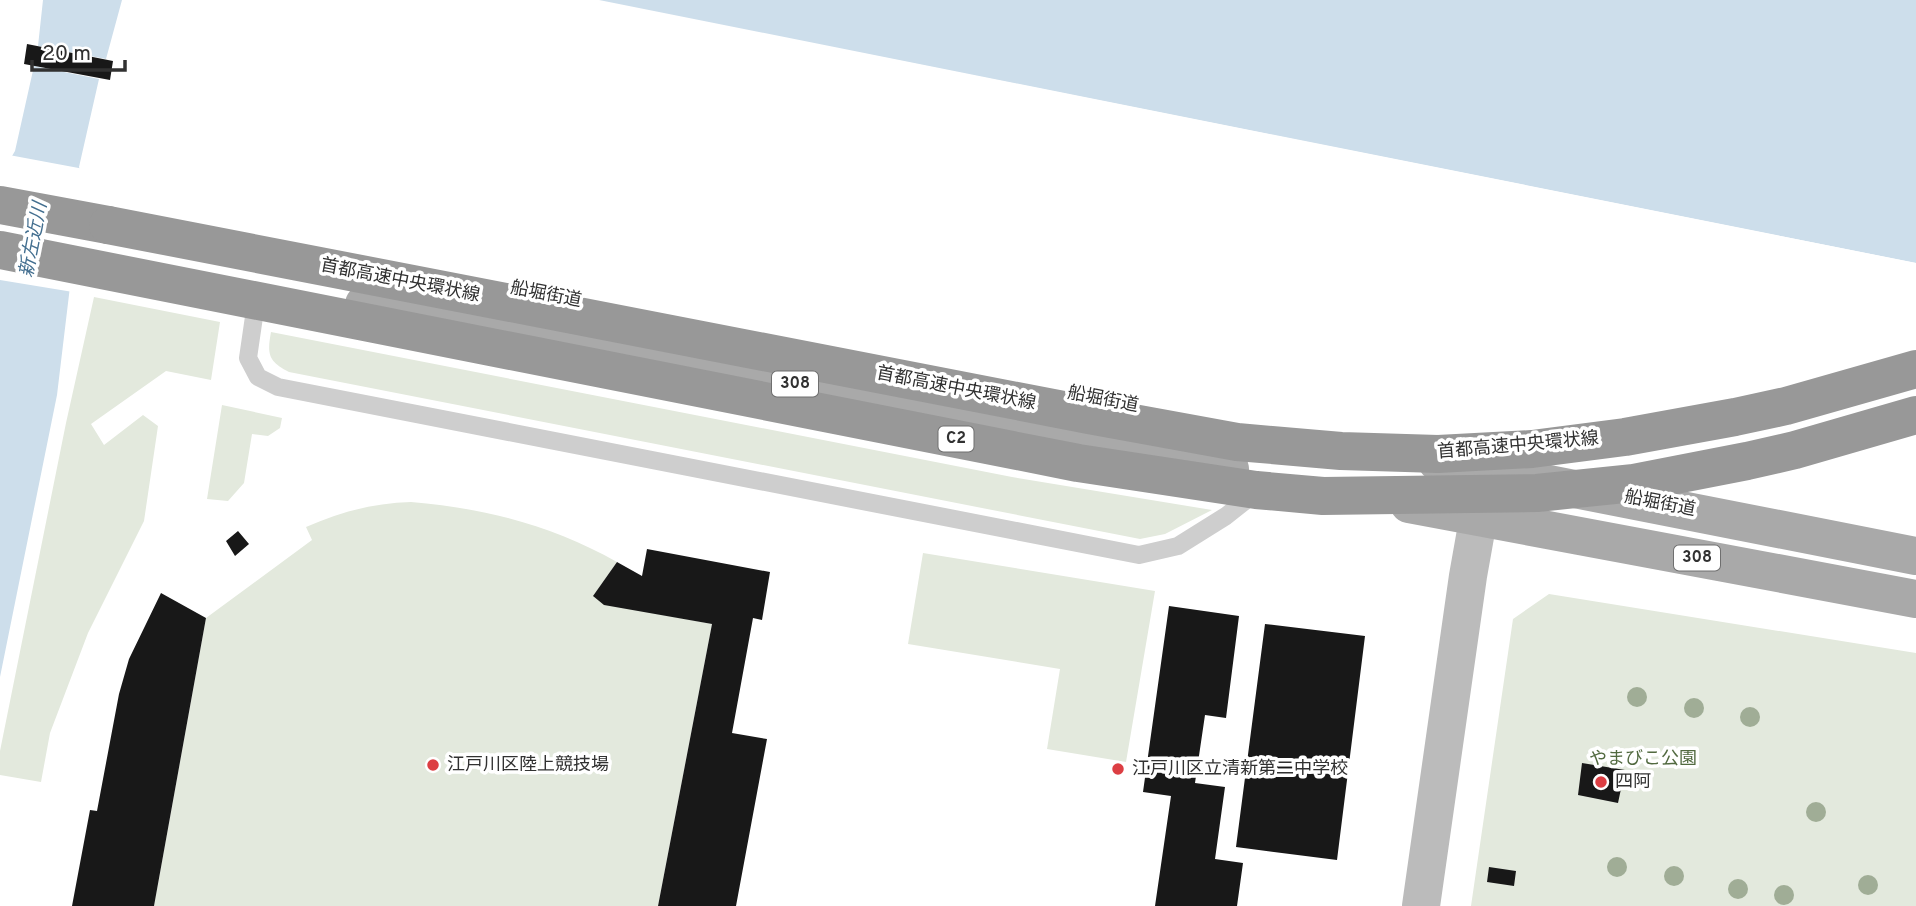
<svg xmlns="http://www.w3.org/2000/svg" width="1916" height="906" viewBox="0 0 1916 906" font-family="Overpass,'Noto Sans JP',sans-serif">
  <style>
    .green { fill: #e3e9dd }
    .water { fill: #cddeeb }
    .pier { fill: #fff }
    .building { fill: #181818 }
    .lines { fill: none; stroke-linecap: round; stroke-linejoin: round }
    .lane { stroke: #cecece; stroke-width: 18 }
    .secondary { stroke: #bbb; stroke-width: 38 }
    .primary { stroke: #a9a9a9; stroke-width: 38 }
    .highway { stroke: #989898; stroke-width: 38 }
    .highway-bridge { stroke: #989898; stroke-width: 38 }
    .tree { fill: #a0ad96 }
    .poi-dot { fill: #dc3e43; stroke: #fff; stroke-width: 2.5 }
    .labels { text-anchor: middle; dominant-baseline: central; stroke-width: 7; stroke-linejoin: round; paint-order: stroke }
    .shield { fill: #fff; stroke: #6f6f6f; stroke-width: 2 }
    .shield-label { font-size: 16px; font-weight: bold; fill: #313131 }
    .street-label { font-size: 18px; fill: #313131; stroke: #fff }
    .park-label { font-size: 18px; fill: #526a40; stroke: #fff }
    .poi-label { font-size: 18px; fill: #313131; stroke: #fff; text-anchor: start }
    .water-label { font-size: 19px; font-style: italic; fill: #426e8f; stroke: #fff }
  </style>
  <rect width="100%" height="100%" fill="#fff"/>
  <path class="green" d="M94,297L220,322L211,380L166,371L91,424L104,445L143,415L158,426L144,521L88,633L50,733L41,782L0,775V751L66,423Z
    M271,332L1012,477L1212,510L1165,534L1140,539L289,372C268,361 267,354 271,332Z
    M222,405L282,418L280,428L268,436L252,434L244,483L228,501L207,499Z
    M411,502C485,508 553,526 617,562L594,595L637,610L712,624L658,906H154L206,618L312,540L306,527C340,512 374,503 411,502Z
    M923,553L1155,591L1126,762L1047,749L1060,669L908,644Z
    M1549,594L1916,653V906H1471L1513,619Z"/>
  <path class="water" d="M43,0H122L106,59L38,46Z
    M599,0H1916V263Z
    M34,66L99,79L79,167L83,178L57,395L0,677V198L9,161L15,151Z"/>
  <path class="pier" d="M595,0L1916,263V267L598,3Z
    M9,155L84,169L87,178L73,292L0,280V183Z"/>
  <path class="building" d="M27,44L113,61L110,80L24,64Z
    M238,531L249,544L235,556L226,541Z
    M647,549L770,572L762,620L753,618L732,733L767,739L736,906H658L712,624L604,605L593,596L617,562L642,576Z
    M161,593L206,618L154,906H72L90,810L97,811L119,694L129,659Z
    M1169,606L1239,616L1226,718L1205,715L1195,783L1225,787L1215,859L1243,863L1237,906H1155L1171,796L1143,792Z
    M1265,624L1365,636L1337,860L1236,847Z
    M1582,763L1625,770L1618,803L1578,795Z
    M1489,867L1516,871L1514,886L1487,882Z"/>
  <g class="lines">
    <path class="lane" d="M257,296L248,358L258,377L278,387L1139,555L1178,546L1226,516L1255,493"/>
    <path class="secondary" d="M1421,906L1468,576L1484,486"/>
    <path class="primary" d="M364,304L483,324L1230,469
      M1437,462L1916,556
      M1409,504L1916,599"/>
    <path class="highway" d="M0,205L108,225"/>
    <path class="highway-bridge" d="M108,225L1089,415L1237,442L1341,451L1438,454L1532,449L1625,437L1735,417L1786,406L1916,369
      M0,250L1078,463L1256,490L1323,496L1537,493L1634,483L1747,461L1795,450L1916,415"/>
  </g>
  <g class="tree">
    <circle cx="1637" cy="697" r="10"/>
    <circle cx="1694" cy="708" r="10"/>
    <circle cx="1750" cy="717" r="10"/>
    <circle cx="1816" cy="812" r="10"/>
    <circle cx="1617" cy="867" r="10"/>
    <circle cx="1674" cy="876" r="10"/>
    <circle cx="1868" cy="885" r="10"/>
    <circle cx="1738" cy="889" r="10"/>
    <circle cx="1784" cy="895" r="10"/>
  </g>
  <g class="poi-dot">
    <circle cx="433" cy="765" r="7"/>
    <circle cx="1118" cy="769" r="7"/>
    <circle cx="1601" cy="782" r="7"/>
  </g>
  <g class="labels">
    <g class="shield">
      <rect x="772" y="371.5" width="46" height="25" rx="5"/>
      <rect x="938.5" y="426.5" width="35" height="25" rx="5"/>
      <rect x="1674" y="545.5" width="46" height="25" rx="5"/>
    </g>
    <g class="shield-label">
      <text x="795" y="384">308</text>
      <text x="956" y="439">C2</text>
      <text x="1697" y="558">308</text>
    </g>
    <g class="street-label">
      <text transform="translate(400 281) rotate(11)">首都高速中央環状線</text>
      <text transform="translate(546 295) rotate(11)">船堀街道</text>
      <text transform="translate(956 389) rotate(11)">首都高速中央環状線</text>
      <text transform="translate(1103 400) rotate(11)">船堀街道</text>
      <text transform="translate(1518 446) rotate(-5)">首都高速中央環状線</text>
      <text transform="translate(1660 504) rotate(11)">船堀街道</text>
    </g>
    <g class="park-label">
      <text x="1643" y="759">やまびこ公園</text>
    </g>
    <g class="poi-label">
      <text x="447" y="765">江戸川区陸上競技場</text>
      <text x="1132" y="769">江戸川区立清新第二中学校</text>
      <text x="1615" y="782">四阿</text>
    </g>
    <g class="water-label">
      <text transform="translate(34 240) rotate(-79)">新左近川</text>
    </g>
  </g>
  <path d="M32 60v10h93v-10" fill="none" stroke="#313131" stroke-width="3.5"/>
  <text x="42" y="60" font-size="21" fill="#313131" stroke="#ffffff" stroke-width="5" paint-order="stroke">20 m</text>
</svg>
